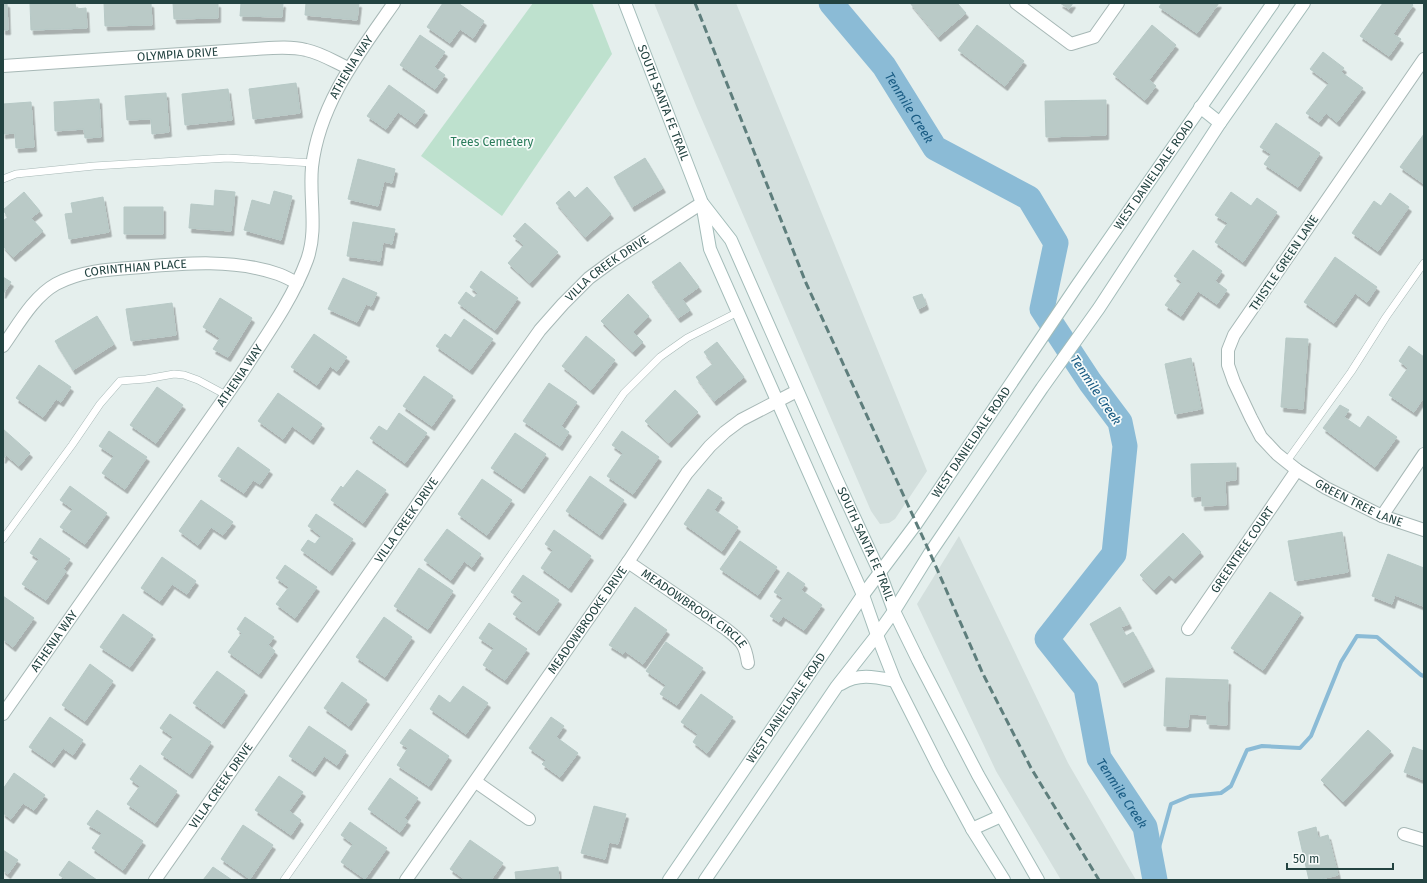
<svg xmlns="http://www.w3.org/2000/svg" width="1427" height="883" viewBox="0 0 1427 883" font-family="'Fira Sans',sans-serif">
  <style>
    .built { fill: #d3dfdd }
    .green { fill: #bee1ce }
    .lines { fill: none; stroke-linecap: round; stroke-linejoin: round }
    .stream { stroke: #8bbbd6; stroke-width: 4 }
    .river { stroke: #8bbbd6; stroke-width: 25 }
    .building { fill: #bacac7; stroke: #b7c9c6; filter: url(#shadow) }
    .lane-casing { stroke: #a7b8b6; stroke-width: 8 }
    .street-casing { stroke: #a7b8b6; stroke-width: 14 }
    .secondary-casing { stroke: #a3bcb9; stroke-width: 14 }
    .lane { stroke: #fff; stroke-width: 7 }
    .street { stroke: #fff; stroke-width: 12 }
    .secondary { stroke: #fff; stroke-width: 12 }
    .rail { stroke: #5e7e7c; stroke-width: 3; stroke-dasharray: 8 4; stroke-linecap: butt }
    .labels { text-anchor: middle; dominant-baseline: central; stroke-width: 3.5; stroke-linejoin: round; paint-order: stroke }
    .street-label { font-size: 12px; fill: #234341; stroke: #f7fbfa }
    .park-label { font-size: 12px; fill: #2a7c5b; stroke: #f7fbfa }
    .water-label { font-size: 13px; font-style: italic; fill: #185b83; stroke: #f7fbfa }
  </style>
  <defs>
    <filter id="shadow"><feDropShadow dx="2.5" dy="4.5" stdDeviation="0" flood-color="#0004"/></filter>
  </defs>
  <rect width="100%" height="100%" fill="#e5efed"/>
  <path class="built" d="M654,3H736L927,471L895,519L889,523L880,524L871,511L697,108Z
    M959,536L1068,763L1136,880H1061L996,771L917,604Z"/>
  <path class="green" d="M533,3H592L612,54L502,216L421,156Z"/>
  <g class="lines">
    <path class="stream" d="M1153,869L1171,804L1190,796L1221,793L1231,786L1247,750L1262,746L1300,748L1311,736L1341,662L1357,636L1377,637L1421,675L1424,676"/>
    <path class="river" id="s1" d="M831,3L884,66L935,148L1029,198L1056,243L1042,309L1090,382L1120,422L1125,446L1114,554L1047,639L1086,688L1099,758L1145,827L1155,880"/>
  </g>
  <path class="building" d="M3,3H7L8,30H3Z
    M75,3L76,9L86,8L87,28L31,30L30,4Z
    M104,3H151L152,25L105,26Z
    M173,3H218V18L174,19Z
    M241,3H283L282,17L240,16Z
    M306,3H359L357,20L305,15Z
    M443,3H458L484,21L473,38L460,29L450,43L427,27Z
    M910,3H957L966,13L938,37Z
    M1060,3H1073L1069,9Z
    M1162,3H1219L1197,33L1159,7Z
    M1383,3H1411L1413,5L1393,34L1401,39L1389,56L1360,36Z
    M977,25L1024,61L1005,86L958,50Z
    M1152,25L1176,45L1149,80L1156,86L1145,100L1113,74Z
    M420,35L445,52L434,67L445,75L435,89L400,65Z
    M1323,52L1344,68L1341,72L1363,88L1337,122L1326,113L1319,122L1306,113L1329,83L1310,69Z
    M296,83L300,113L253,119L249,89Z
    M389,85L425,111L415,124L398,112L386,129L367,116Z
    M228,89L232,120L185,125L182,94Z
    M166,93L169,132L152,134L151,119L127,120L125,96Z
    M99,99L101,137L85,138L84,129L55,131L54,102Z
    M1106,100V135L1046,137L1045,101Z
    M31,102L34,147L16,148L15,133L3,134V104Z
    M1276,123L1320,153L1298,187L1264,164L1271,154L1260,147Z
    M1424,134V184L1400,167Z
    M645,158L663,188L632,207L614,177Z
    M358,159L395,169L392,183L384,181L378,206L348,199Z
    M587,187L611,214L585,237L556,203L569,191L575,198Z
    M215,190L235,192L231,231L189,228L191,204L214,206Z
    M274,191L292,196L281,240L244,230L252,200L270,205Z
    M24,192L40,211L31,218L43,231L13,257L3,246V221L8,217L3,210Z
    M1231,192L1251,206L1257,198L1277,212L1243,262L1215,242L1228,223L1215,215Z
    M1390,193L1409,207L1378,251L1352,233L1374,201L1381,206Z
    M103,197L109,232L69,239L65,214L73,213L71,203Z
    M124,207H163V234H124Z
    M353,222L395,229L392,244L383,242L380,261L347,256Z
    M525,223L558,252L530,283L508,263L524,245L513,236Z
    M1193,250L1222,271L1215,281L1227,290L1217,304L1198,291L1181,316L1165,305L1182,282L1174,276Z
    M1335,257L1377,287L1367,302L1355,293L1334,323L1304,302Z
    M680,262L699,287L682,299L690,310L678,318L652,282Z
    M481,271L518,298L495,330L458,303L466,292L474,298L478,293L470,287Z
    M3,277L11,282L3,294Z
    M343,278L377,293L371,306L366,304L357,322L328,309Z
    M628,294L649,316L633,332L643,342L633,352L601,321Z
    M922,294L926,305L918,309L913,297Z
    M220,298L252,318L228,357L213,349L220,338L203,327Z
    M172,303L176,335L131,341L126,309Z
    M97,316L114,344L73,370L55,341Z
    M464,319L493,339L470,370L436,346L445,334L451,338Z
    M314,334L347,357L337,371L330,366L317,385L291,367Z
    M586,336L615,360L591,390L562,366Z
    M1286,338L1308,339L1303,409L1281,407Z
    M717,342L744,377L714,401L696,377L713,364L704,352Z
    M1409,346L1424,357V397L1414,412L1389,395L1408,368L1399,361Z
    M1191,358L1201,409L1175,414L1165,364Z
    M39,365L71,387L61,402L56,399L43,417L16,398Z
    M424,376L453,396L432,426L403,406Z
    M549,383L577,402L561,426L569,432L560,446L523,421Z
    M157,387L183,405L156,443L130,425Z
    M675,390L698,412L669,443L645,421Z
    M278,393L322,424L311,440L292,426L283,439L258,421Z
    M1340,405L1349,410L1344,417L1360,428L1368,416L1397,437L1375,467L1323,428Z
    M399,413L427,433L405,463L370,438L379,426L387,431Z
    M3,429L30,453L19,466L6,455L3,459Z
    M109,431L147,457L125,489L102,473L114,456L99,446Z
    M622,431L659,457L633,494L607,476L623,453L612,445Z
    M515,433L546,454L522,489L491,468Z
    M238,447L270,470L260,484L253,480L244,493L218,476Z
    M1236,463V480L1225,481L1226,505L1202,506V496L1192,497L1191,464Z
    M357,470L386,490L363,523L331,500L341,486L343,488Z
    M590,476L624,500L600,535L566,511Z
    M482,479L512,500L487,535L458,514Z
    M70,486L107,513L85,544L60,527L73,509L60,500Z
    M708,489L722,498L714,510L738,527L722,551L684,524Z
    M201,500L233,522L223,535L211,527L198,545L179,531Z
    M316,514L353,539L330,571L301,550L308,540L315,544L321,536L308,526Z
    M447,529L481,554L472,567L464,561L451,580L424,560Z
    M554,530L591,556L569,588L541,568L553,550L545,544Z
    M1342,532L1348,572L1295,581L1288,541Z
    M1183,533L1201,552L1173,579L1169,575L1154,590L1140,575Z
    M40,538L70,559L63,569L66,571L46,600L22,584L39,559L30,553Z
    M740,541L777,567L758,595L720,569Z
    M1388,554L1424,568L1423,606L1395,595L1392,604L1372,596Z
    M162,557L196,581L187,594L172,584L160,601L141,588Z
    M285,565L317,587L295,618L276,604L289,587L276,578Z
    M419,568L453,591L428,629L394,606Z
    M788,572L805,584L801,590L822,605L804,630L783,616L779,622L770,616L783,598L774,592Z
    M523,575L559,600L537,631L513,614L523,601L511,592Z
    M1270,592L1301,613L1263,670L1231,648Z
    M3,596L34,618L13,647L3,639Z
    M635,607L667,630L643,664L625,651L623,654L609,645Z
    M1120,607L1129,624L1121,627L1126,636L1133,632L1152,667L1122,683L1090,624Z
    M123,614L153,635L130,667L100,647Z
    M245,617L274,637L268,645L275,651L259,674L228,652L242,633L237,629Z
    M384,617L412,637L385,677L356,657Z
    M489,623L527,649L505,680L483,665L494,648L479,638Z
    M666,642L703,668L677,705L660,694L666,685L646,671Z
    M90,664L113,681L85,721L62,705Z
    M217,671L245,691L222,724L193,703Z
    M1166,678L1228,680L1227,725L1207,724V715L1189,714L1188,727L1164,726Z
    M342,682L367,700L349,726L324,708Z
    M463,686L488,703L466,734L430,709L439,695L450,703Z
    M701,694L733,717L707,753L693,742L698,734L681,722Z
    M170,714L211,742L190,774L161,754L173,737L160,728Z
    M50,717L83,740L73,755L63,748L52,763L29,747Z
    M551,717L564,726L556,737L578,753L560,777L542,764L546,760L529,748Z
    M309,726L346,751L337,765L324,756L313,772L289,756Z
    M410,729L449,756L429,786L397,765L408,748L400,743Z
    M1368,730L1391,751L1343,802L1321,780Z
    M1413,747L1424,751V780L1404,772Z
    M140,765L177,791L155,823L127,804L140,786L130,779Z
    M14,773L45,795L34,810L23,803L11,819L3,813V789Z
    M279,776L303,792L289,811L301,820L291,835L255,810Z
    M390,778L418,798L404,818L408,821L400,832L368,809Z
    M594,806L626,814L618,844L609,842L605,859L581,853Z
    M97,810L143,841L123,870L92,848L102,833L87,824Z
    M350,822L387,848L365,879L341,862L353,844L341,835Z
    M243,825L273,845L250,879L221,859Z
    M1316,827L1318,838L1328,835L1338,875L1317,880H1309L1298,832Z
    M470,840L503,863L491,880H466L450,869Z
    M3,850L18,860L8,874L3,870Z
    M69,861L97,880H67L59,875Z
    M213,867L232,880H203Z
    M558,867L559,880H516L515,872Z"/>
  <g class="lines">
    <defs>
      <path id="lane" d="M3,179L16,174L94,166L228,158L313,163
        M1287,461L1351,372L1386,317L1424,263
        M3,539L72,445L100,404L120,381L146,379L174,374L184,375L198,380L226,395
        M284,880L624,393L660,357L687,338L738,312"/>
      <g id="street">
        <path d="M1016,3L1071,44L1094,37L1118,3"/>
        <path id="s2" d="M1424,59L1234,335L1228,350V365L1234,382L1251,418L1261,437L1277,454L1297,470L1326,488L1382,516L1424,530"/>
        <path id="s3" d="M3,66L256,49C272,48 290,46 306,50C321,53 335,62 348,68"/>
        <path id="s4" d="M3,346C18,325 33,297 56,284C82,270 113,269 142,267C186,263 235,259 278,274C284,276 291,280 297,283"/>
        <path d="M1382,516L1424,454"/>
        <path id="s5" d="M628,562L726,629C741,641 745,643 748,663"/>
        <path id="s6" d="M1188,629L1297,470"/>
        <path id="s7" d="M3,714L240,376C263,340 292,301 307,260C318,230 309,198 312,167C319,104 359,53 394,3"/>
        <path d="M476,782L529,819"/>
        <path d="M1404,834L1424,840"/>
        <path id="s8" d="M155,880L498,389L540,330L563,304L589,278L612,261L702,203"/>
        <path id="s9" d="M406,880L628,562L687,473L710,446L725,432L741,420L797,391"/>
      </g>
      <g id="secondary">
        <path id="s10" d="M625,3L702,203L710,249L863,595L877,635L895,681L939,768L972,829L1004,880"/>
        <path d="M1200,107L1220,123"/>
        <path id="s11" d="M703,204L731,240L836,478L880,573L894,611L918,660L978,775L1038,880"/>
        <path d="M841,684C859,673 875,677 895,681"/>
        <path d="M972,829L1001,816"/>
        <path id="s12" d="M669,880L863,595L916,524L1076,287L1273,3"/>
        <path d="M705,880L837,686L877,635L894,611L930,553L1042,388L1099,308L1220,123L1304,3"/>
      </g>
    </defs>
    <use href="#lane" class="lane-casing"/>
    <use href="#street" class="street-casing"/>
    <use href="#secondary" class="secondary-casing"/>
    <use href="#lane" class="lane"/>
    <use href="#street" class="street"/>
    <use href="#secondary" class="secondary"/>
    <path class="rail" d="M695,3L806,283L930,553L983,674L1031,768L1099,880"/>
  </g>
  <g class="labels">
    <g class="street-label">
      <text stroke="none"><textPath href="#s3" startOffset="175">OLYMPIA DRIVE</textPath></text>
      <text stroke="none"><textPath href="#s7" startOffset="749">ATHENIA WAY</textPath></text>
      <text stroke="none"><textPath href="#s10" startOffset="107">SOUTH SANTA FE TRAIL</textPath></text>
      <text stroke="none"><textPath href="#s12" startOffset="856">WEST DANIELDALE ROAD</textPath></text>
      <text transform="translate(1284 263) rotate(-56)">THISTLE GREEN LANE</text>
      <text stroke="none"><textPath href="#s8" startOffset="763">VILLA CREEK DRIVE</textPath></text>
      <text stroke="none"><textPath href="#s4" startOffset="164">CORINTHIAN PLACE</textPath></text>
      <text stroke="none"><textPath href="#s7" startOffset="413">ATHENIA WAY</textPath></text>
      <text stroke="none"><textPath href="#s12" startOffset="532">WEST DANIELDALE ROAD</textPath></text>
      <text stroke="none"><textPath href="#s2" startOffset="565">GREEN TREE LANE</textPath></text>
      <text stroke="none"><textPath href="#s8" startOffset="439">VILLA CREEK DRIVE</textPath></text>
      <text stroke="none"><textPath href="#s11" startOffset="378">SOUTH SANTA FE TRAIL</textPath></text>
      <text stroke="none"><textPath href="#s6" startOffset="96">GREENTREE COURT</textPath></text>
      <text stroke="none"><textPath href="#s5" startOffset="81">MEADOWBROOK CIRCLE</textPath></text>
      <text stroke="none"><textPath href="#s9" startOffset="317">MEADOWBROOKE DRIVE</textPath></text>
      <text stroke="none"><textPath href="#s7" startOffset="89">ATHENIA WAY</textPath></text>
      <text stroke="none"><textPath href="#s12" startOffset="208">WEST DANIELDALE ROAD</textPath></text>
      <text stroke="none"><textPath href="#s8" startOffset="115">VILLA CREEK DRIVE</textPath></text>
    </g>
    <g class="park-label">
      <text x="492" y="142">Trees Cemetery</text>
    </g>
    <g class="water-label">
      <text stroke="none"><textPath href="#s1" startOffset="131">Tenmile Creek</textPath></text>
      <text transform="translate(1096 390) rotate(56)">Tenmile Creek</text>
      <text stroke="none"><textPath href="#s1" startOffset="960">Tenmile Creek</textPath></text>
    </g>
  </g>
  <rect width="1427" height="883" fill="none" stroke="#234341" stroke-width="8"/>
  <path d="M1287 863v6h106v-6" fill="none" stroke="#234341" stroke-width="2"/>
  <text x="1293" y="863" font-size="12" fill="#234341" stroke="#f7fbfa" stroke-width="3" paint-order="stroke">50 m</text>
</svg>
